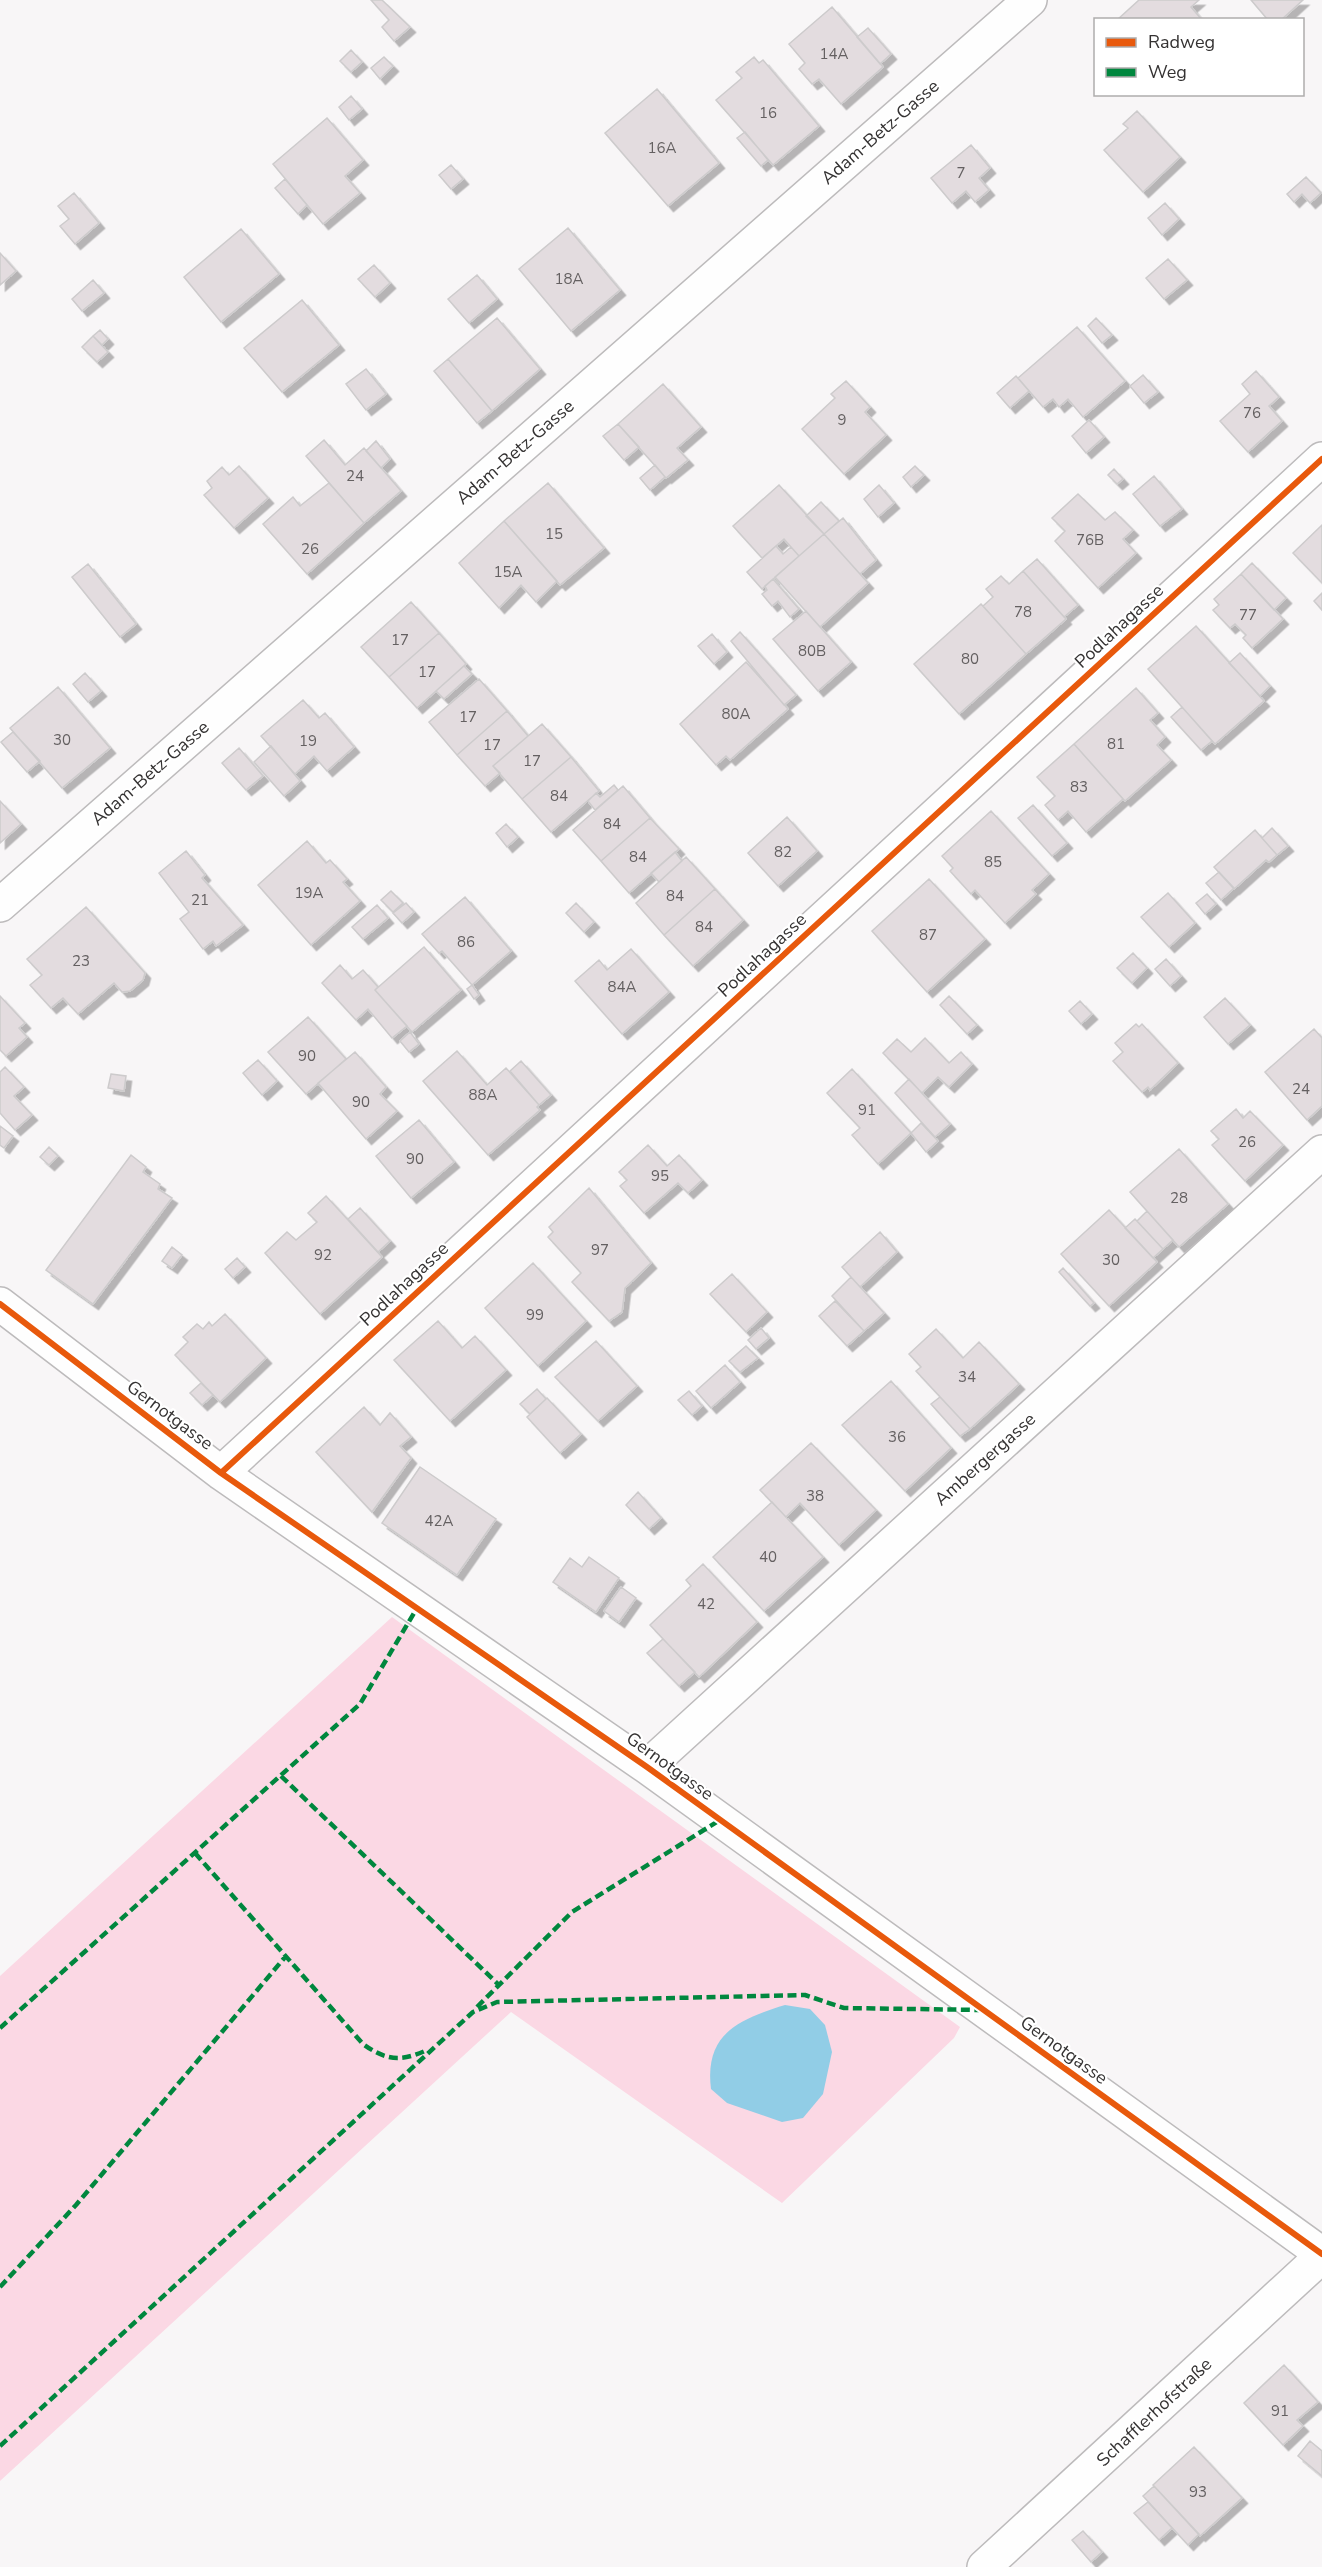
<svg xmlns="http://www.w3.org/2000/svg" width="1322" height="2567" viewBox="0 0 1322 2567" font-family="'Nunito Sans',sans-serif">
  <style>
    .green { fill: #fbd8e4 }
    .water { fill: #91cde6 }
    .building { fill: #e3dcdf; stroke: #cdcbcc; stroke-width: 1.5; filter: url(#shadow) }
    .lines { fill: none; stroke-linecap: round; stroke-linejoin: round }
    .minor-casing { stroke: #bdbbbc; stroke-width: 36 }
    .minor { stroke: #fefefe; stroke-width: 33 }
    .quiet { stroke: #00873e; stroke-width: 4.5; stroke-dasharray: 9 4.5; stroke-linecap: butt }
    .cycleway-casing { stroke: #fff; stroke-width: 10 }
    .cycleway { stroke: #e8590c; stroke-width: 6 }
    .labels { text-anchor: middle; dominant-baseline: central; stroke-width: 4.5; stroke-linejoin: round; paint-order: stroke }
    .number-label { font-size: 15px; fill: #646061 }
    .street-label { font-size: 18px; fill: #343232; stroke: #fff }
  </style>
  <defs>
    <filter id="shadow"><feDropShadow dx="5.5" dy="5.5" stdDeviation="0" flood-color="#0004"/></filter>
  </defs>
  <rect width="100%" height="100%" fill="#f8f6f7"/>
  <path class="green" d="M392,1617L960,2027L954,2038L782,2203L511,2012L0,2481V1976Z"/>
  <path class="water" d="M785,2005L810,2009L825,2025L832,2052L823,2094L803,2118L782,2122L727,2103L711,2089C704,2033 740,2019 785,2005Z"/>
  <path class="building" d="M371,0H382L410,27L394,41L382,27L389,20Z
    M1139,0H1199L1191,7L1202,20H1117Z
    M1251,0H1303L1281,20H1268Z
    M832,7L883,67L841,104L819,79L812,84L799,69L805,63L789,44Z
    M868,28L891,54L880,64L857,37Z
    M351,50L362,62L351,72L340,61Z
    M384,57L393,66L380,79L371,68Z
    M754,57L759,63L763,60L819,126L773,165L716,100L742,78L736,72Z
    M657,89L719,163L668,206L605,133Z
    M351,96L362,109L349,120L339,107Z
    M1137,111L1180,157L1143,192L1104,150L1128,128L1123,124Z
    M327,118L363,160L345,176L360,193L323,224L273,164Z
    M745,132L768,160L761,166L737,138Z
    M971,145L990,168L979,178L989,190L975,202L966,191L952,203L931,178Z
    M451,165L463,179L451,189L439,175Z
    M1306,177L1321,193L1310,203L1302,194L1294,202L1287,194Z
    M285,179L307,205L298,214L275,188Z
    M74,193L99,223L75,244L60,226L69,219L58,206Z
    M1165,203L1179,219L1162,235L1148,218Z
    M568,228L620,290L571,331L519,269Z
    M241,229L279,274L221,322L184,277Z
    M0,253L16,271L0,285Z
    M1168,259L1187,280L1164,299L1146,278Z
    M374,265L390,283L375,297L358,279Z
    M477,275L497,299L469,323L448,299Z
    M93,280L104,293L82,311L72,299Z
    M302,300L339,345L282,392L244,348Z
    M497,318L540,369L492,411L448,359Z
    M1096,318L1112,335L1102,343L1088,326Z
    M1077,327L1125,381L1083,417L1068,399L1059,407L1053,399L1043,407L1018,378Z
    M100,330L108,339L102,345L93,336Z
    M93,336L108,352L97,362L82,347Z
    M448,359L492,411L477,423L434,371Z
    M366,369L386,394L366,410L346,384Z
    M1256,371L1279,397L1269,406L1282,421L1248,452L1220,421L1250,394L1242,384Z
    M1143,375L1158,392L1144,403L1130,386Z
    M1016,376L1029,391L1010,408L997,393Z
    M846,381L870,407L865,412L886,435L844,474L802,429L835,398L831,394Z
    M663,384L701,427L677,448L688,460L666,478L618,424Z
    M1089,420L1104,437L1086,453L1072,436Z
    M618,424L639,447L624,460L603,436Z
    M324,440L345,465L364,448L401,491L364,523L306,456Z
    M376,441L390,459L381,468L366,451Z
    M655,465L665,477L650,490L640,478Z
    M239,466L268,498L234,528L204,495L212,488L207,481L222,467L229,475Z
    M915,466L924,475L911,487L903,477Z
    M1114,469L1123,479L1117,484L1108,475Z
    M1154,476L1182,509L1160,526L1133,494Z
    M329,483L364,523L307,574L263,524L293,497L300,506Z
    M548,483L604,548L560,585L504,521Z
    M779,485L824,534L799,556L784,539L762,558L733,526Z
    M879,485L894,503L878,517L864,499Z
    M1078,494L1105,520L1115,512L1133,530L1123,539L1136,553L1098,588L1055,541L1065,531L1052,518Z
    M821,502L839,521L824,534L806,516Z
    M843,518L876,560L860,574L824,534Z
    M504,521L557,581L536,602L521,585L499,608L459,563Z
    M1322,525V583L1293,553Z
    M824,534L868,583L820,627L775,577Z
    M776,546L783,554L791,547L799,556L762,589L747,572Z
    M1037,559L1078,605L1064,617L1023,571Z
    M1252,563L1286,598L1274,610L1241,574Z
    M88,564L136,624L120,637L72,577Z
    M1023,571L1066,619L1026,654L983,606L993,597L986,589L1001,576L1009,584Z
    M1241,574L1283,619L1252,648L1243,638L1246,635L1235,624L1230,628L1213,610L1219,605L1214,599Z
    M773,579L799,609L790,617L778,601L772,606L762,594L767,590L765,586Z
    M1322,593V610L1314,601Z
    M411,602L439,633L389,677L361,647Z
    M981,604L1026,654L959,714L914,664Z
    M806,611L851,662L818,691L773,639Z
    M1196,626L1264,701L1215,744L1148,669Z
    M740,632L796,695L784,705L731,641Z
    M439,633L466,664L417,708L389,677Z
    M712,634L727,652L714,664L698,646Z
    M1240,653L1270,686L1260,696L1229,663Z
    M746,662L788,709L730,760L726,756L716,765L680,724Z
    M464,666L472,674L444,699L436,691Z
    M85,673L101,691L88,702L73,684Z
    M479,679L507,711L457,755L429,722Z
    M58,687L110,748L62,788L10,728Z
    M1136,688L1158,713L1150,720L1165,737L1157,745L1171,760L1125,801L1074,744Z
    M303,700L319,718L325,713L354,747L327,771L314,756L295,774L261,736Z
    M1182,707L1212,741L1201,750L1171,717Z
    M507,711L528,736L493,766L500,773L485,786L457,755Z
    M542,724L571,757L522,799L493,766Z
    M13,732L40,761L27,772L1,742Z
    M1074,744L1123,799L1086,832L1068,811L1058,820L1045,805L1055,796L1037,777Z
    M271,746L300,781L284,796L254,762Z
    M239,748L263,776L246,790L222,763Z
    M571,757L599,791L551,832L522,799Z
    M614,785L618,790L595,810L588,801L596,793L600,797Z
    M623,786L650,818L601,861L573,830Z
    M0,801L21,824L0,843Z
    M1033,805L1067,843L1052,856L1018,818Z
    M991,811L1049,874L1032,890L1036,894L1005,923L975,890L971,894L950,871L953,868L942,856Z
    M787,817L817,851L778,886L748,853Z
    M650,818L679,849L629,893L601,861Z
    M506,824L518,837L507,847L496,833Z
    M1272,828L1288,846L1277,855L1262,838Z
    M1255,830L1277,855L1269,862L1266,860L1234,889L1214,867Z
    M307,841L326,863L330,860L347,879L343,882L360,901L311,945L258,885Z
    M186,851L205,875L202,878L243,925L216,946L213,941L203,949L180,919L189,912L159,873Z
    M675,852L682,861L659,882L651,873Z
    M686,857L715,889L664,935L636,903Z
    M1219,872L1234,888L1221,900L1206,883Z
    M929,879L985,939L927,992L872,931Z
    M715,889L743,920L693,966L664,935Z
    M391,891L403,903L393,912L381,900Z
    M1168,893L1195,923L1169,947L1141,917Z
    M1207,894L1216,904L1205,914L1196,903Z
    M465,897L511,951L472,985L442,951L439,953L422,934Z
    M406,903L414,912L402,923L393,913Z
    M576,903L594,922L584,932L566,913Z
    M377,905L388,918L363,939L352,927Z
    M86,907L145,973L143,980L130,991L122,992L114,983L78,1014L63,998L51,1008L30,985L42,975L27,959Z
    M424,947L461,990L412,1032L375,990Z
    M631,949L669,992L622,1034L575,981L599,960L607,970Z
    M1133,953L1147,968L1132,983L1117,968Z
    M1166,959L1181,976L1170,986L1155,969Z
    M340,965L352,979L363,970L378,987L375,990L407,1026L392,1038L368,1009L356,1020L322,983Z
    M472,985L479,995L474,999L467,989Z
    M0,996L25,1023L19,1028L27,1037L6,1056L0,1050Z
    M949,996L977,1025L967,1034L940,1005Z
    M1225,998L1250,1025L1228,1044L1204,1017Z
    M1080,1001L1092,1014L1081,1024L1069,1011Z
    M308,1017L346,1059L306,1094L268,1052Z
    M1136,1024L1139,1027L1142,1024L1178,1063L1150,1090L1148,1087L1142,1092L1113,1061L1123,1052L1115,1043Z
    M1314,1029L1322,1038V1106L1307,1120L1265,1072Z
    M410,1032L419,1044L409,1052L400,1041Z
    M925,1038L949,1063L961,1052L972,1064L949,1087L938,1077L922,1093L883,1053L897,1039L911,1052Z
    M457,1051L487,1085L506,1068L539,1105L537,1107L540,1110L488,1155L423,1081Z
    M355,1052L386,1087L380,1094L397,1111L366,1139L318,1083Z
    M258,1060L277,1081L262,1095L243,1073Z
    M521,1061L551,1095L539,1105L510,1071Z
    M5,1067L24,1087L14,1096L32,1115L15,1130L0,1113V1072Z
    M852,1069L911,1133L878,1164L852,1135L860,1128L827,1093Z
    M111,1074L126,1076L124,1091L108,1088Z
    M909,1079L950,1124L935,1137L895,1093Z
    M1236,1109L1243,1118L1250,1111L1283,1145L1245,1181L1212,1145L1219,1139L1211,1131Z
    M419,1120L454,1162L411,1198L376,1156Z
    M921,1123L938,1141L926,1152L911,1133Z
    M0,1126L13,1136L4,1148L0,1145Z
    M648,1145L667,1166L679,1155L702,1180L688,1193L678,1183L644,1213L620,1186L627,1180L619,1172Z
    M49,1147L58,1156L49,1165L40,1157Z
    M1179,1149L1228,1204L1179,1247L1130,1192Z
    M131,1155L146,1167L143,1172L160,1184L158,1189L172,1198L93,1304L46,1270Z
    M589,1188L651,1263L625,1288L622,1312L609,1321L572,1282L581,1273L548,1237L553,1232L549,1227Z
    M326,1196L382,1257L320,1314L265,1253L287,1232L296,1240L317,1222L308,1213Z
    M360,1208L390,1241L378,1252L348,1219Z
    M1109,1210L1157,1262L1109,1306L1061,1254Z
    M1147,1211L1173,1240L1163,1249L1137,1221Z
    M1135,1219L1163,1249L1153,1258L1125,1228Z
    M880,1232L897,1252L860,1287L842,1267Z
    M172,1247L182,1255L172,1268L162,1261Z
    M237,1258L245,1267L233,1278L225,1269Z
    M533,1263L586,1321L538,1366L485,1308Z
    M1063,1268L1094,1303L1090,1306L1059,1272Z
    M732,1274L767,1312L746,1332L710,1294Z
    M851,1277L884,1313L864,1331L832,1296Z
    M835,1301L864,1331L847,1346L819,1316Z
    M225,1314L266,1358L220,1402L175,1355L188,1342L183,1337L197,1324L203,1329L209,1322L212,1326Z
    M438,1321L462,1348L475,1336L506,1370L450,1421L394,1360Z
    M761,1328L769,1338L756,1349L748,1340Z
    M936,1329L963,1358L979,1342L1019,1384L970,1429L916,1371L921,1367L909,1354Z
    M596,1341L637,1386L598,1421L555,1377Z
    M746,1346L758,1358L740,1372L729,1361Z
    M725,1365L740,1382L711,1408L696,1391Z
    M891,1381L951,1448L905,1491L842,1425Z
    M201,1383L213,1395L202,1405L190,1393Z
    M537,1389L546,1399L530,1414L520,1404Z
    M689,1391L702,1406L692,1415L678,1400Z
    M940,1397L970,1429L960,1436L948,1423L931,1404Z
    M547,1398L581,1434L560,1453L527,1417Z
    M364,1407L380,1425L390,1413L411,1437L400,1446L411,1458L372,1512L316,1452Z
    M811,1443L876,1510L839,1545L800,1503L786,1517L760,1490Z
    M420,1467L496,1519L457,1575L382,1523Z
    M638,1492L661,1518L649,1529L626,1505Z
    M772,1502L823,1557L764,1611L713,1557Z
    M589,1557L619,1578L596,1612L553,1582L570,1558L582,1567Z
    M703,1564L757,1622L699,1677L650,1625L691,1586L686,1580Z
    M621,1587L636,1598L619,1622L604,1611Z
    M663,1639L695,1672L679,1686L647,1653Z
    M1284,2365L1318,2402L1297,2420L1303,2426L1283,2445L1244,2403Z
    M1310,2441L1322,2451V2476L1298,2456Z
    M1194,2447L1242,2498L1200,2536L1153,2485Z
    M1154,2486L1199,2534L1188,2545L1143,2496Z
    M1148,2502L1172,2528L1159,2540L1134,2513Z
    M1083,2531L1102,2552L1091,2562L1072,2540Z"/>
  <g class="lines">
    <defs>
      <path id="minor" d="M0,905L1030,0
        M0,1304L221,1473L647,1767L1322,2254
        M221,1473L1322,459
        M647,1767L1322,1152
        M984,2567L1322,2256"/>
    </defs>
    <use href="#minor" class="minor-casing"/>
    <use href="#minor" class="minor"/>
    <path class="quiet" d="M281,1776L499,1985
      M195,1853L363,2044C385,2060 400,2062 425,2051
      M477,2007L572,1912L720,1820
      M0,2028L360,1704L417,1608
      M0,2287L76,2205L286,1956
      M0,2446L473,2012L497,2002L805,1995L844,2008L983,2010"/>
    <defs>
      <path id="cycleway" d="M0,1304L221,1473L647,1767L1322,2254
        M221,1473L1322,459"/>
    </defs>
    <use href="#cycleway" class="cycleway-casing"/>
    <use href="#cycleway" class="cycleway"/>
  </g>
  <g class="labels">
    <g class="number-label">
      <text x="834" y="54">14A</text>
      <text x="768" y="113">16</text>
      <text x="662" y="148">16A</text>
      <text x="961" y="173">7</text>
      <text x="569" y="279">18A</text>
      <text x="1252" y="413">76</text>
      <text x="842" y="420">9</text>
      <text x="355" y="476">24</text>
      <text x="554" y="534">15</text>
      <text x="1090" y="540">76B</text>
      <text x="310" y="549">26</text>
      <text x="508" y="572">15A</text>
      <text x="1023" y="612">78</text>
      <text x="1248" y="615">77</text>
      <text x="400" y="640">17</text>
      <text x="812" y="651">80B</text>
      <text x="970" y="659">80</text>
      <text x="427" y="672">17</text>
      <text x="736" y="714">80A</text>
      <text x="468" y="717">17</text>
      <text x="62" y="740">30</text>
      <text x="308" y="741">19</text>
      <text x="1116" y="744">81</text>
      <text x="492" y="745">17</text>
      <text x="532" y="761">17</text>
      <text x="1079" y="787">83</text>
      <text x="559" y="796">84</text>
      <text x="612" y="824">84</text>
      <text x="783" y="852">82</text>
      <text x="638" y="857">84</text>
      <text x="993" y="862">85</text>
      <text x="309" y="893">19A</text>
      <text x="675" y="896">84</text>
      <text x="200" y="900">21</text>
      <text x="704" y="927">84</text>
      <text x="928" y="935">87</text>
      <text x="466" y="942">86</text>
      <text x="81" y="961">23</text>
      <text x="622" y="987">84A</text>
      <text x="307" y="1056">90</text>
      <text x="1301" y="1089">24</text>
      <text x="483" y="1095">88A</text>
      <text x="361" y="1102">90</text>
      <text x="867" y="1110">91</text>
      <text x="1247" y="1142">26</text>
      <text x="415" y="1159">90</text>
      <text x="660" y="1176">95</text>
      <text x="1179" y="1198">28</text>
      <text x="600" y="1250">97</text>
      <text x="323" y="1255">92</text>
      <text x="1111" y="1260">30</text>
      <text x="535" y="1315">99</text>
      <text x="967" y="1377">34</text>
      <text x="897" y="1437">36</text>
      <text x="815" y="1496">38</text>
      <text x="439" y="1521">42A</text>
      <text x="768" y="1557">40</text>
      <text x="706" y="1604">42</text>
      <text x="1280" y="2411">91</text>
      <text x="1198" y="2492">93</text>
    </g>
    <g class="street-label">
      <text transform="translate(880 132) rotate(-41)">Adam-Betz-Gasse</text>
      <text transform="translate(515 452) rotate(-41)">Adam-Betz-Gasse</text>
      <text transform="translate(1119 626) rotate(-43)">Podlahagasse</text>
      <text transform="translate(150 773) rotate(-41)">Adam-Betz-Gasse</text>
      <text transform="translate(762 955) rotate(-43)">Podlahagasse</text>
      <text transform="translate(404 1284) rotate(-43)">Podlahagasse</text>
      <text transform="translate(170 1415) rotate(37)">Gernotgasse</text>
      <text transform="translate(985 1459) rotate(-42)">Ambergergasse</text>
      <text transform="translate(670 1766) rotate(36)">Gernotgasse</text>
      <text transform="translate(1064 2050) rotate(36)">Gernotgasse</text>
      <text transform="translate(1154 2412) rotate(-43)">Schafflerhofstraße</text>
    </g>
  </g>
  <rect x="1094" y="18" width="210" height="78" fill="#ffffff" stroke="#aeadad" stroke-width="1.5"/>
  <rect x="1106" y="38" width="30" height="9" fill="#e8590c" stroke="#aeadad" stroke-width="1.5"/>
  <text x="1148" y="48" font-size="18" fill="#343232">Radweg</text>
  <rect x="1106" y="68" width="30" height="9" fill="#00873e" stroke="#aeadad" stroke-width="1.5"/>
  <text x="1148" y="78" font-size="18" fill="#343232">Weg</text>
</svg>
